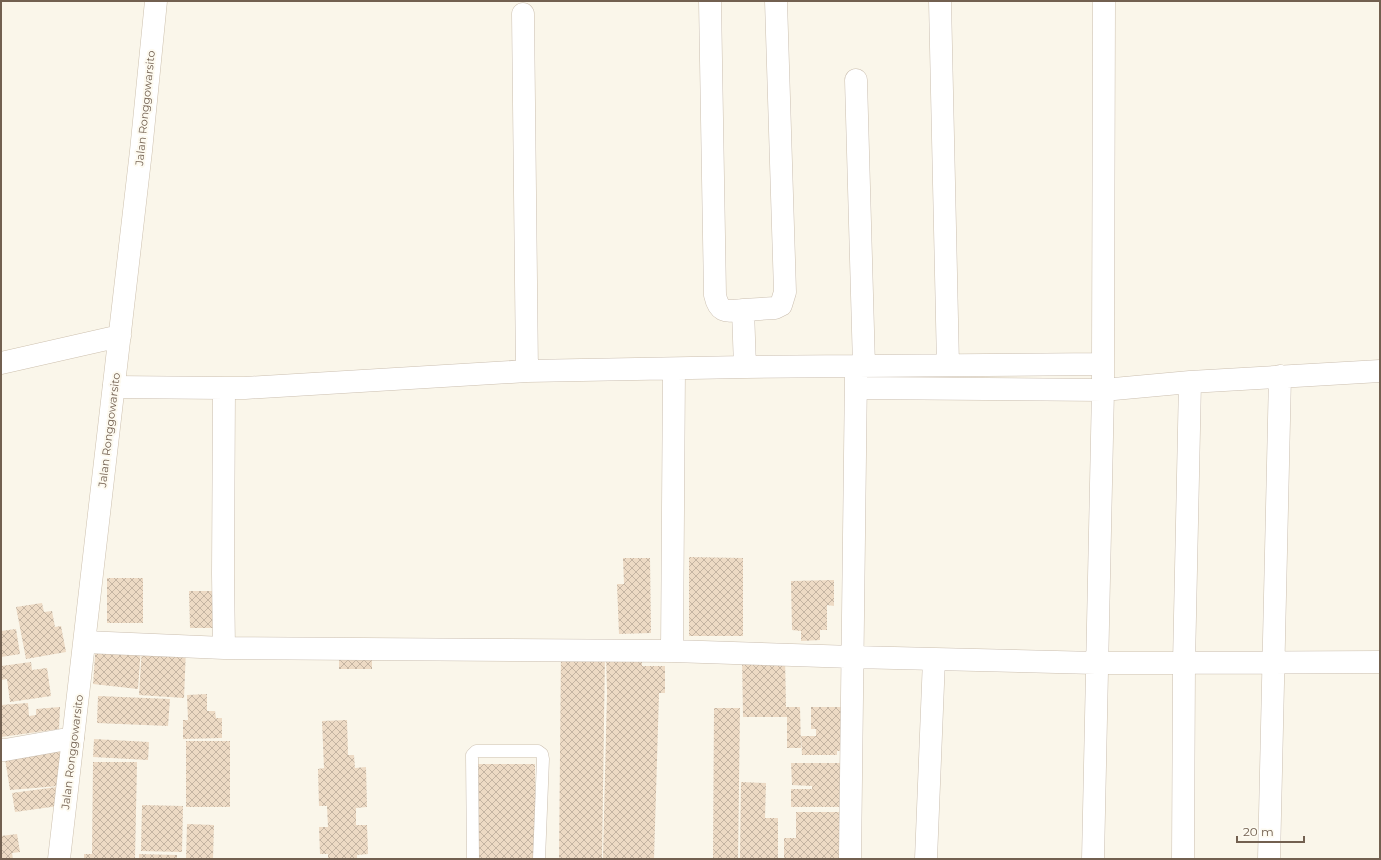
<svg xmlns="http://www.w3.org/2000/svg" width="1381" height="860" viewBox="0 0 1381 860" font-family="Montserrat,sans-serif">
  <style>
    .building { fill: url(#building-cross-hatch) }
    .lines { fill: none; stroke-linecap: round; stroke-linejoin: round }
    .lane-casing { stroke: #cbbfb0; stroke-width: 13 }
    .street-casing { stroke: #cbbfb0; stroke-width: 23 }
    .secondary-casing { stroke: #cdc0ae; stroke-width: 23 }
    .lane { stroke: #fff; stroke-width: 12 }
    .street { stroke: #fff; stroke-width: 22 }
    .secondary { stroke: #fff; stroke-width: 22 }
    .labels { text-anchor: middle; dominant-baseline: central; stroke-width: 4; stroke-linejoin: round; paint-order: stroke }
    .street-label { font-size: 11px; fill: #726050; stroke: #fdfaf0 }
  </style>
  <defs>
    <pattern id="building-cross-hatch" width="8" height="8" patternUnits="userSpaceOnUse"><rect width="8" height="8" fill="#eddac4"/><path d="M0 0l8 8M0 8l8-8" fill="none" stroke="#c4b4a2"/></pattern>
  </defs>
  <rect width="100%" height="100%" fill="#faf6ea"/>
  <path class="building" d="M689,557L743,558V636H689Z
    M623,558H650L651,633L619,634L617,584H624Z
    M107,578H143V623H107Z
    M834,580V606L827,605V630H820V640L801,641V631L792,630L791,581Z
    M189,591H222L223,628H190Z
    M42,603L44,612L52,611L55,627L61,626L66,652L26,659L16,607Z
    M16,629L20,654L1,657V631Z
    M96,642L141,647L138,689L93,684Z
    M142,647L186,649L184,698L139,695Z
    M339,650H372V669H339Z
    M561,652H605L602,859H559Z
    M606,652H642V666H665V693H659L654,859H603L607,693Z
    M785,656L786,707H800L801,748H787V717H743L742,657Z
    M31,662L32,670L47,668L51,696L10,702L7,679L1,680V666Z
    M207,694V711H215L216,718H222V738L183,739V720H188L187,695Z
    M98,696L170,699L168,726L97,723Z
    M28,703L29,716L36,715V709L60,707L59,729L1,737V705Z
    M811,707H850V751H837V755H802L801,736H816V729H811Z
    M714,708H740L738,859H713Z
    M347,720L348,755H354L355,768L366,767L367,807L356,808V825H367L368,854L357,855V859H328V854H320L319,827H328L327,806H319L318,769L324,768L322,721Z
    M94,739L149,742L148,760L93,757Z
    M63,741L58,786L10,790L4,752Z
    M186,741H230V807H186Z
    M93,762H137L135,859H84V854H92Z
    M791,763H841V807H791V789H812V786L792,785Z
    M475,764H535V859H476Z
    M741,782L766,783L765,818H778V859H740Z
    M57,787L58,806L15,812L12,793Z
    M142,805L183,806L182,852L141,851Z
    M796,812H849L840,859H784V838H796Z
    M187,824L214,825L213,859H186Z
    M17,834L20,852L12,853L13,859H1V836Z
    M139,854L177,855V859H139Z"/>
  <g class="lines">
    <defs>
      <path id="lane" d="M473,859L472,755L476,751H538L542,754L543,759L539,859"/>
      <path id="street" d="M710,1L715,295C719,314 727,311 743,310L745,367
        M940,1L948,365
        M523,14L527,371
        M856,80L864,366
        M743,310L775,308L781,305L785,292L776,1
        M1103,364L1104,1
        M114,387L224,388
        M857,388L1103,390L1093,859
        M85,642L224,648L223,574L224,388H245L527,371L745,367L1103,364V390L1190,382L1380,371
        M224,648L672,651L853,657L1096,663L1380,662
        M672,651L674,369
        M1,750H5L73,738
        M850,859L856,374
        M926,859L934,659
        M1183,859L1184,663L1190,382
        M1269,859L1280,376"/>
      <path id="secondary" d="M1,363L120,336
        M59,859L141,151L156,1"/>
    </defs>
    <use href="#lane" class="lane-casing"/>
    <use href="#street" class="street-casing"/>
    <use href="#secondary" class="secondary-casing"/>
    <use href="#lane" class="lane"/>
    <use href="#street" class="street"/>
    <use href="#secondary" class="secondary"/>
  </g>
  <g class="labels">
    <g class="street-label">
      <text transform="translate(145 108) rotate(-84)">Jalan Ronggowarsito</text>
      <text transform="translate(109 430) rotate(-83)">Jalan Ronggowarsito</text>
      <text transform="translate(72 752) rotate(-83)">Jalan Ronggowarsito</text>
    </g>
  </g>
  <rect width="1381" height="860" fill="none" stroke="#726050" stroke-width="4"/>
  <path d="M1237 836v6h67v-6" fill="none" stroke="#726050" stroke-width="2"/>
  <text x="1243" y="836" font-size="12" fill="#726050" stroke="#fdfaf0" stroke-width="3" paint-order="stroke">20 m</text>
</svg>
